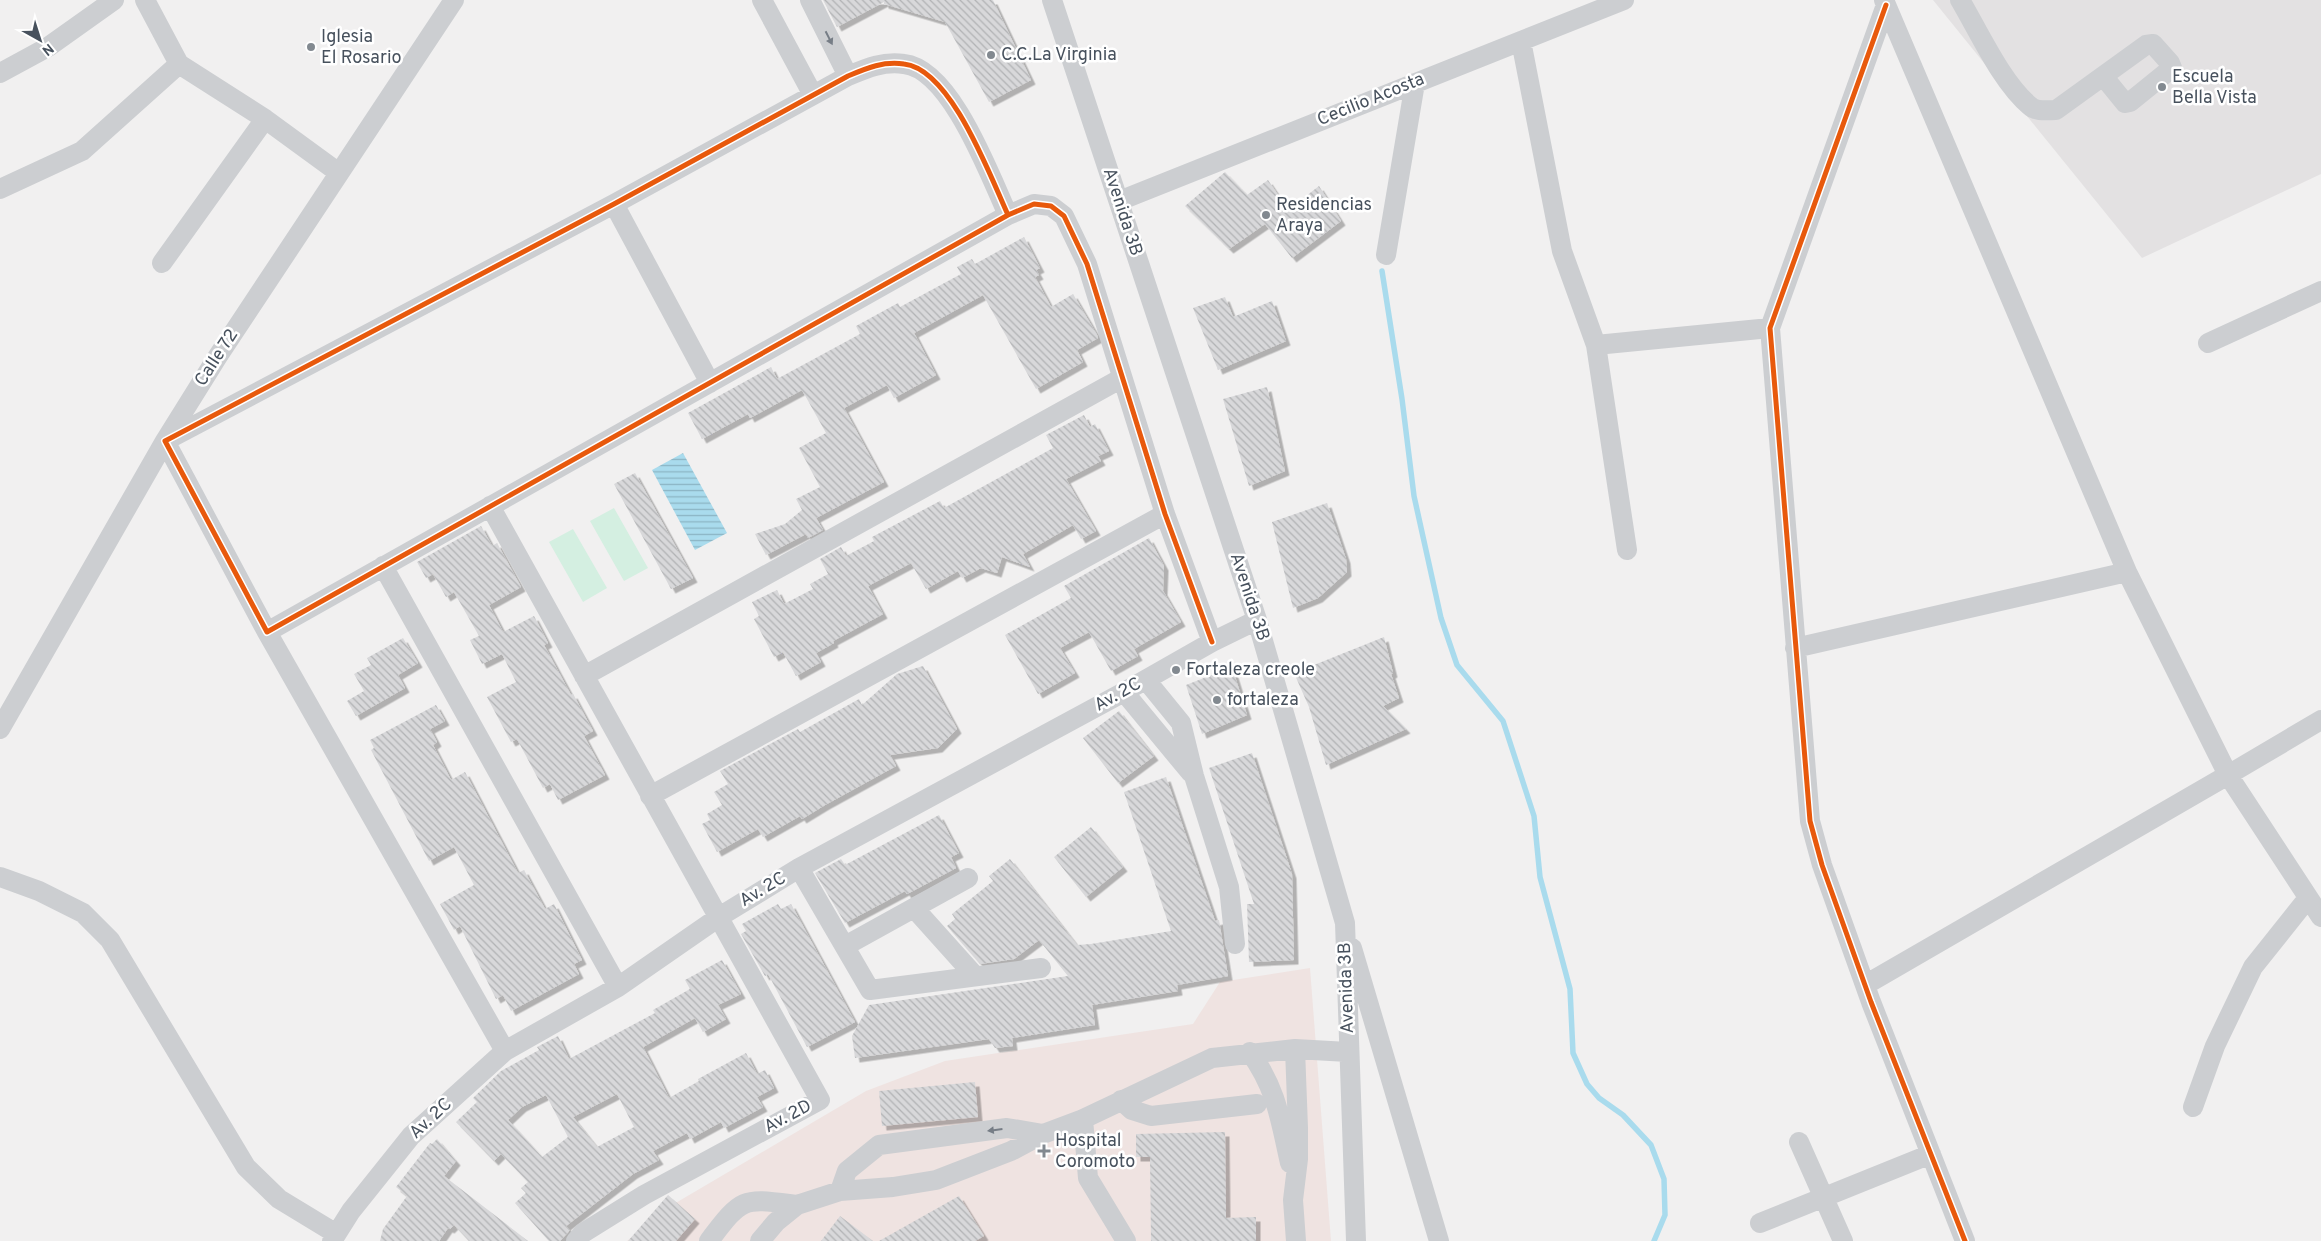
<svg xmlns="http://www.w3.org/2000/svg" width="2321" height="1241" viewBox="0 0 2321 1241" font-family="Overpass,sans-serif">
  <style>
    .education { fill: #e3e1e2 }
    .medical { fill: #efe3e1 }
    .pitch { fill: #d4efe1 }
    .water { fill: url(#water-rules) }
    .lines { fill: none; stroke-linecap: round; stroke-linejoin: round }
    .stream { stroke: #a9dbed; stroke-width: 5.5 }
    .building { fill: url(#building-back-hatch); fill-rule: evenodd; filter: url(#shadow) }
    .minor { stroke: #ccced1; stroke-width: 20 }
    .cycleway-casing { stroke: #fff; stroke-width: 8 }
    .cycleway { stroke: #e8590c; stroke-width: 5 }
    .oneway { fill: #767d86 }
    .poi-dot { fill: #828990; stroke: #fff; stroke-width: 2 }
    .labels { text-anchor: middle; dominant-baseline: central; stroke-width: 5; stroke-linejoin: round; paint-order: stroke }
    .poi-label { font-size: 18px; fill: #47515d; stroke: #fff; text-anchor: start }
    .street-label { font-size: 18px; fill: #47515d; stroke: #fff }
  </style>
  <defs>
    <pattern id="water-rules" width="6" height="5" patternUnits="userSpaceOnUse" patternTransform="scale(1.25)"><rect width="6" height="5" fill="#a9dbed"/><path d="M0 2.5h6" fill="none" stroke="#8bb4c3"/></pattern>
    <pattern id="building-back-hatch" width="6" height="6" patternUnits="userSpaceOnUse" patternTransform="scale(1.25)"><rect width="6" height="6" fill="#d8d8da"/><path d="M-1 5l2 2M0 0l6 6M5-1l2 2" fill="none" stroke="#b1b2b4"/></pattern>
    <filter id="shadow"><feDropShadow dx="4.5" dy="4.5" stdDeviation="0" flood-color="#0004"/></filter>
  </defs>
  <rect width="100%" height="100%" fill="#f1f0f0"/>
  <path class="education" d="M1933,0H2321V174L2142,258Z"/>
  <path class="medical" d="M1310,968L1331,1241H627L662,1211L866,1091L945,1061L1193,1024L1220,982Z"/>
  <path class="pitch" d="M614,508L648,568L624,581L590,521Z
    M573,529L607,588L583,602L549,542Z"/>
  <path class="water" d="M683,453L727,533L695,550L652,470Z"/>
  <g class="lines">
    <path class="stream" d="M1382,271L1402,399L1414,496L1441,618L1457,665L1503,721L1534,816L1540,877L1570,989L1573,1053L1587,1084L1599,1098L1623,1115L1651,1145L1664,1179L1665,1215L1654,1241"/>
  </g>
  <path class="building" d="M823,0H993L1031,80L989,102L945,22L884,4V2L837,27Z
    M1225,172L1247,195L1268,180L1288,210L1319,186L1341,221L1292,258L1265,224L1229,249L1185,206Z
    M1024,237L1040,268L1036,270L1039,275L1035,277L1051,307L1073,294L1097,335L1098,338L1077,350L1083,362L1036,389L983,295L914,333L936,375L894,398L887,385L844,408L884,482L816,518L823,530L808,538L806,534L766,555L755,534L785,524L802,510L796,499L820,487L799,448L826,433L802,390L750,418L748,414L702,439L688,413L771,367L777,379L860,334L856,326L898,303L900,307L961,274L957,267L972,259L975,264Z
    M1225,297L1233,317L1272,301L1286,341L1218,370L1193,308Z
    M1267,387L1285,471L1249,486L1223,399Z
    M1084,415L1090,427L1095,424L1109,451L1098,456L1101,461L1066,479L1096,531L1081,539L1073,525L1023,554L1030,567L1002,557L997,573L981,568L962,578L958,571L926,589L911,563L868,586L883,614L833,641L834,643L816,653L821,662L796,676L783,652L774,657L754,619L759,616L752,602L777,590L784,604L813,589L810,584L828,574L820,559L841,547L846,556L874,541L872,537L940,501L944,508L1053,448L1046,435Z
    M635,473L693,578L671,589L614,484Z
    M1327,503L1346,559L1347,572L1318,598L1293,608L1272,522Z
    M481,526L492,546L497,543L521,587L489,605L503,632L534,616L548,643L544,645L571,695L573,694L593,731L584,736L605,775L558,800L550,784L543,788L517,739L511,742L487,697L516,682L502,654L482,664L470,640L479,636L454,592L446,597L433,574L426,578L417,562Z
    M1149,538L1164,566L1163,591L1181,622L1134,649L1138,656L1111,671L1089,632L1060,648L1075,673L1038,694L1005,635L1071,598L1064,586Z
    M1384,637L1393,673L1391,674L1399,698L1383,706L1406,729L1326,765L1309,707L1294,673Z
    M403,638L418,663L398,675L405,688L356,716L347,701L364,691L354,674L371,665L367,658Z
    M923,666L957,729L938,748L890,755L896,766L825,805L802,819L800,816L763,837L758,829L717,852L702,824L710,820L707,814L722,805L714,792L728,784L720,771L798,729L800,732L859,699L862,705L897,674Z
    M1232,667L1247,715L1202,734L1186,685Z
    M436,705L445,721L430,729L437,742L433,745L451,780L465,772L518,873L524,870L545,909L554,904L582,960L574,964L579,974L511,1011L503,995L496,999L460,926L454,930L440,904L474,885L454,847L429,861L371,750L374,748L370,740Z
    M1119,711L1154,756L1118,783L1083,738Z
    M1252,753L1292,874L1294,960L1249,962L1247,904H1254L1209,768Z
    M1166,777L1215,921L1219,920L1228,976L1177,985L1178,991L1092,1005L1095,1025L1012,1038L1013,1046L995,1048L989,1039L855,1058L852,1036L869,1005L1068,976L1039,940L1014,959L980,964L947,926L955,919L952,914L993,881L989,876L1010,859L1077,945L1091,944L1171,931L1124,792Z
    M939,815L959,853L951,857L956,868L907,894L905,891L845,923L815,873L841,859L845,865Z
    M1091,827L1123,867L1086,897L1054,857Z
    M778,904L781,909L791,904L855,1022L807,1047L768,974L765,976L741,934L746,931L742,924Z
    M722,960L741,994L718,1005L726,1019L703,1032L695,1018L643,1047L669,1098L699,1081L698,1079L746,1053L757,1074L765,1070L774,1088L757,1097L763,1107L724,1128L721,1122L690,1139L687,1133L653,1151L659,1160L633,1174L566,1226L570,1230L560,1241H549L515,1203L526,1193L521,1188L528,1182L501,1154L494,1161L456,1122L477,1102L473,1098L501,1071L539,1050L537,1047L558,1036L569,1059L655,1013L653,1010L690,989L685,980ZM617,1094L634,1127L597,1147L573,1117ZM546,1095L568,1137L542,1157L508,1120L522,1107Z
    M975,1082L978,1117L882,1126L879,1091Z
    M1225,1132L1226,1218L1256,1217V1241H1151L1150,1157H1136V1134Z
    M437,1139L456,1161L444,1176L528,1241H469L454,1225L450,1229L448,1228L439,1241H380L383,1229L407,1196L396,1187L430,1143L432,1144Z
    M668,1195L695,1219L676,1241H628Z
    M959,1196L984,1236L975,1241H879Z
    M840,1216L873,1241H821Z"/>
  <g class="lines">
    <path class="minor" d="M145,0L179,64L265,119L339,173
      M762,0L813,95
      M810,0L848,76
      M1052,0L1257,620L1345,923L1356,1241
      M1960,0C1979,32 2002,83 2030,106C2036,112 2048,110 2056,110L2146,45L2153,44L2170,63L2172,68L2130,102L2125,103L2103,76
      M1886,5L1770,328L1810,821L1822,865L1871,1002L1965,1241
      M1521,41L1562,251L1596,345L1627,550
      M0,73L48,47L114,0
      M0,189L82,151L179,64
      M1119,201L1624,0
      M614,204L710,383
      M1008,215C990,176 951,69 904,64C883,61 867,68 848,76L614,204L165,441L267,632L1008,215L1034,204L1051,206L1064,216L1087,264L1165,514L1212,642
      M1386,255L1415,83
      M162,263L265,119
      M2208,343L2321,291
      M1596,345L1770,328
      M490,506L820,1100L644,1195L583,1233L576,1241
      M383,566L618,987
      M267,632L505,1051
      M1795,648L2127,572
      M584,676L1122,378
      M1146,680L1181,723L1194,776L1229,887L1235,944
      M1124,692L1191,773
      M2321,720L2228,775L2321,917
      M0,729L165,441L218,356L454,0
      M650,796L1165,514
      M799,868L870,990L1041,968
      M0,877L39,891L83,913L110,940L246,1167L279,1199L335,1233
      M914,908L975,976
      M845,946L968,878
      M1352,948L1439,1241
      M1865,985L2228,775L2127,572L1884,0
      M1295,1049L1298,1128V1159L1293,1200L1296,1241
      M1250,1052C1277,1090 1280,1119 1290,1163
      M1121,1100L1132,1110L1151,1116L1257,1104
      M2193,1107L2215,1046L2253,967L2308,898
      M1083,1119L1088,1178L1126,1241
      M1799,1142L1843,1241
      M840,1191L847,1171L879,1145L1007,1128L1043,1134
      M1760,1223L1931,1154
      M332,1241L351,1211L411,1136L505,1051L618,987L719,917L799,868L1124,692L1212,642L1257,620
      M709,1241C743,1196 743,1198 797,1205
      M760,1241L776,1222L797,1205L840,1191L893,1187L936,1180L1011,1151L1043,1134L1083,1119L1212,1058L1295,1049L1348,1052"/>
    <defs>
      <path id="cycleway" d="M1886,5L1770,328L1810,821L1822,865L1871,1002L1965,1241
        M1008,215C990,176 951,69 904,64C883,61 867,68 848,76L614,204L165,441L267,632L1008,215L1034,204L1051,206L1064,216L1087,264L1165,514L1212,642"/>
    </defs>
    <use href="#cycleway" class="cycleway-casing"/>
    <use href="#cycleway" class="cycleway"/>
  </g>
  <defs><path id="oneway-solid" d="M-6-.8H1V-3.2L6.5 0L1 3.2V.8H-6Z" transform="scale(1.25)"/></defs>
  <g class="oneway">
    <use href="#oneway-solid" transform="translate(829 38) rotate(63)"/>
    <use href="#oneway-solid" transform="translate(995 1130) rotate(173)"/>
  </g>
  <g class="poi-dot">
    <circle cx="311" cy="47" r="5"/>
    <circle cx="991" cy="55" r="5"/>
    <circle cx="2162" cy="87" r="5"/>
    <circle cx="1266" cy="215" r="5"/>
    <circle cx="1176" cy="670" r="5"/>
    <circle cx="1217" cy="700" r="5"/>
    <path d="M1041.5 1143.5h5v5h5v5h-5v5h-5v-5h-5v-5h5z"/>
  </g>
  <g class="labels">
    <g class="poi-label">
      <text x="321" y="37">Iglesia<tspan x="321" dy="21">El Rosario</tspan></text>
      <text x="1001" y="55">C.C.La Virginia</text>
      <text x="2172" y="77">Escuela<tspan x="2172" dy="21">Bella Vista</tspan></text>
      <text x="1276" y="205">Residencias<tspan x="1276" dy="21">Araya</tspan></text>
      <text x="1186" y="670">Fortaleza creole</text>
      <text x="1227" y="700">fortaleza</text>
      <text x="1055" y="1141">Hospital<tspan x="1055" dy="21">Coromoto</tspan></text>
    </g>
    <g class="street-label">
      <text transform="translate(1371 100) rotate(-22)">Cecilio Acosta</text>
      <text transform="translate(1122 212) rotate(72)">Avenida 3B</text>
      <text transform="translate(217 358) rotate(-57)">Calle 72</text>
      <text transform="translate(1249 597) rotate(72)">Avenida 3B</text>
      <text transform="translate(1118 695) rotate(-29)">Av. 2C</text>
      <text transform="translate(763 890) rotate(-31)">Av. 2C</text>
      <text transform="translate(1347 988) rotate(-92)">Avenida 3B</text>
      <text transform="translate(788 1117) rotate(-28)">Av. 2D</text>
      <text transform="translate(431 1119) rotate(-43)">Av. 2C</text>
    </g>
  </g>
  <g transform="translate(40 40) rotate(141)" stroke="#ffffff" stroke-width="4" paint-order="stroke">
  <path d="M0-4L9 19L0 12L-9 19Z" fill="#47515d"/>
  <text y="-8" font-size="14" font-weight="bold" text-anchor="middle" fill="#47515d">N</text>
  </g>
</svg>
